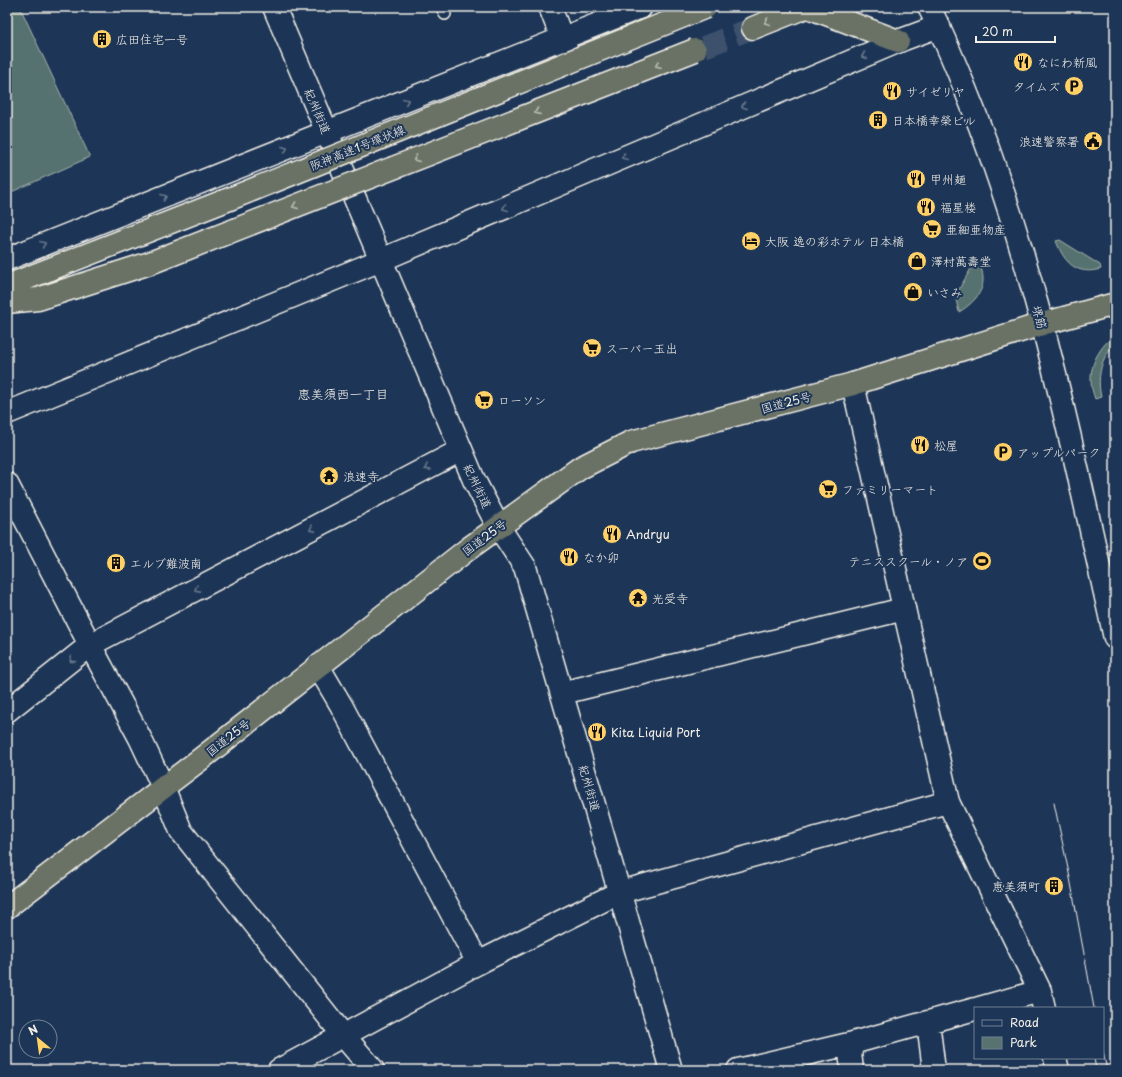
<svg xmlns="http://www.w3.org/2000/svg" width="1122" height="1077" viewBox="0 0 1122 1077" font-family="'Playpen Sans','Klee One',sans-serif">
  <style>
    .green { fill: #57726f; stroke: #a6b2ac }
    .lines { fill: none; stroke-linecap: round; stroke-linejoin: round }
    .highway-tunnel { stroke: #3d516d; stroke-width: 22; stroke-dasharray: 22 11; stroke-linecap: butt }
    .lane-casing { stroke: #f4f1e8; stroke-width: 14 }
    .street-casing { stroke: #f4f1e8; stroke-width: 25 }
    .secondary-casing { stroke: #f4f1e8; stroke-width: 25 }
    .highway-casing { stroke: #f4f1e8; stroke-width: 25 }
    .lane { stroke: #1d3557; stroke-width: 11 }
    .street { stroke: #1d3557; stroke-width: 22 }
    .secondary { stroke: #1d3557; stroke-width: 22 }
    .highway { stroke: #6a7266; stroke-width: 22 }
    .tram { stroke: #f4f1e8; stroke-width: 1 }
    .highway-bridge-casing { stroke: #f4f1e8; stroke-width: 25; stroke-linecap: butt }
    .highway-bridge { stroke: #6a7266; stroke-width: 22 }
    .oneway { stroke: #bdbeb4 }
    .oneway2 { stroke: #68778a }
    .labels { text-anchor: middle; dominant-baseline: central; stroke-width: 4; stroke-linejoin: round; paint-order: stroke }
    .poi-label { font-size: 12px; fill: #f4f1e8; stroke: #1d3557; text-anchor: start }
    .street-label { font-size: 12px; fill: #f4f1e8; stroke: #1d3557 }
    .neighbourhood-label { font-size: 13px; fill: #f4f1e8; stroke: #1d3557 }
  </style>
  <rect width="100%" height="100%" fill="#1d3557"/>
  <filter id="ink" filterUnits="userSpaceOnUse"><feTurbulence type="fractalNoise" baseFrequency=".025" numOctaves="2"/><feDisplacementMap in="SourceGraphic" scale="8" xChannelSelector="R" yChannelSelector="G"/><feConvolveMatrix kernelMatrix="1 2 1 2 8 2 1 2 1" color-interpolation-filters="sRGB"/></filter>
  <g filter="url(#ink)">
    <path class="green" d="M7,7H20L90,157L7,194Z
      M1060,240L1100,265L1101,269C1076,276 1064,262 1056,241Z
      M979,259C980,265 983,272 983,278C984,293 971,305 959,312L955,296L976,260Z
      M1115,335C1115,349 1111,347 1105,357C1099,369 1098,384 1101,397L1095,399C1093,393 1091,387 1091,381C1090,363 1101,345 1115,335Z"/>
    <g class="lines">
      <path class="highway-tunnel" d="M704,47L753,28"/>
      <defs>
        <path id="lane" d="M442,7L445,14"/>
        <path id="street" d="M7,259L641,7
          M853,384L948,802L1040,991L1044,1008
          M7,413L381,260L904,39L939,26
          M318,666L341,705L478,963
          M7,711L90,645L461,450
          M979,1008L1040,991
          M928,1022L934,1070
          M849,1044L852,1070
          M1055,1058L1058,1070
          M738,1070L849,1044L975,1009"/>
        <path id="secondary" d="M274,7L474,480L498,526L525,567L671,1070
          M550,7L568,54
          M929,7C942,33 953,59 964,86C1037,263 1073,452 1115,638
          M7,484L90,645L140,738L163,787L181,831L343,1035L373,1070
          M562,693L904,609
          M279,1070L478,963L620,892L948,802"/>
        <path id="highway" d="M808,7L898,41
          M753,28L806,7
          M7,907L202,758L468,549L580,468L631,442L853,384L1042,324L1115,304"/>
      </defs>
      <use href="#lane" class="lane-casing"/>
      <use href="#street" class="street-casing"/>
      <use href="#secondary" class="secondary-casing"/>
      <use href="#highway" class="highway-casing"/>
      <use href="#lane" class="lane"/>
      <use href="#street" class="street"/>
      <use href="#secondary" class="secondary"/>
      <use href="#highway" class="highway"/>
      <path class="tram" d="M1054,803L1070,878L1094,1008
        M1103,1052L1107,1070
        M1094,1058L1096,1070"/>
      <defs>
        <path id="highway-bridge" d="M7,286L232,198L706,7
          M7,302L38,299L150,263L695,50"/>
      </defs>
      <use href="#highway-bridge" class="highway-bridge-casing"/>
      <use href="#highway-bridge" class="highway-bridge"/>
    </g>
    <defs><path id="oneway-chevron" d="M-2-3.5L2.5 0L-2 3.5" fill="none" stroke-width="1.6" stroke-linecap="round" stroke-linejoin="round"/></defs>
    <g class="oneway">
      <use href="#oneway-chevron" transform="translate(767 22) rotate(159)"/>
      <use href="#oneway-chevron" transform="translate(658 65) rotate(159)"/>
      <use href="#oneway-chevron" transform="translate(537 112) rotate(159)"/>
      <use href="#oneway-chevron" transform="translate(416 159) rotate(159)"/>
      <use href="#oneway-chevron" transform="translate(295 206) rotate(159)"/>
    </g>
    <g class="oneway2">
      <use href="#oneway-chevron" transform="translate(864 56) rotate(157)"/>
      <use href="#oneway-chevron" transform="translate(406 101) rotate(-22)"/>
      <use href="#oneway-chevron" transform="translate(744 106) rotate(157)"/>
      <use href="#oneway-chevron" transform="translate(285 149) rotate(-22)"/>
      <use href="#oneway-chevron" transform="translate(624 157) rotate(157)"/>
      <use href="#oneway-chevron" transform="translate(164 197) rotate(-22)"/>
      <use href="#oneway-chevron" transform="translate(505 208) rotate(157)"/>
      <use href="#oneway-chevron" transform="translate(43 244) rotate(-22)"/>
      <use href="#oneway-chevron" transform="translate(427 468) rotate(152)"/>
      <use href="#oneway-chevron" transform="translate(312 529) rotate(152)"/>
      <use href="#oneway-chevron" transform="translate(197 589) rotate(152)"/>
      <use href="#oneway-chevron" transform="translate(72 660) rotate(141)"/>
    </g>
  </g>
  <defs>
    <symbol id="building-disc" viewBox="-11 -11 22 22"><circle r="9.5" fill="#ffd166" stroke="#1d3557"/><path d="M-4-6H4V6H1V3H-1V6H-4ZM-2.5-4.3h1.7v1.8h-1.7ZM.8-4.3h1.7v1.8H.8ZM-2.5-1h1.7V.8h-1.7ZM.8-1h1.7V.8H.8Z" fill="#111"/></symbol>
    <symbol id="restaurant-disc" viewBox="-11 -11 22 22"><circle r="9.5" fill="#ffd166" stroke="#1d3557"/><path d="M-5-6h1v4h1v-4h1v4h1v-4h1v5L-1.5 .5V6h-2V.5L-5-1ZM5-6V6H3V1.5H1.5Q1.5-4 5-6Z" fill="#111"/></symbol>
    <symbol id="parking-disc" viewBox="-11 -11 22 22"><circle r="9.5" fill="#ffd166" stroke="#1d3557"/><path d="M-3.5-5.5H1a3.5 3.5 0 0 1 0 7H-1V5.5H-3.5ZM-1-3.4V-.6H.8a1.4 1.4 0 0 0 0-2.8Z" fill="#111"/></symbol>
    <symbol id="civic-disc" viewBox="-11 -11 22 22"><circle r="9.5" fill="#ffd166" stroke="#1d3557"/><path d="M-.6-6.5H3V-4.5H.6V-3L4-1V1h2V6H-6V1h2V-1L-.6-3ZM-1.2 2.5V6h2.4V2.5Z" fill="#111"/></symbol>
    <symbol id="supermarket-disc" viewBox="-11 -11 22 22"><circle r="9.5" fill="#ffd166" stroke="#1d3557"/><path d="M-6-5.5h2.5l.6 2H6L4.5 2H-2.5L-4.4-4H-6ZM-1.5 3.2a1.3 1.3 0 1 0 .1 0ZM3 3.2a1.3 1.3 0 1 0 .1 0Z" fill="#111"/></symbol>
    <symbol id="hotel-disc" viewBox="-11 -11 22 22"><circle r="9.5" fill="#ffd166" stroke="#1d3557"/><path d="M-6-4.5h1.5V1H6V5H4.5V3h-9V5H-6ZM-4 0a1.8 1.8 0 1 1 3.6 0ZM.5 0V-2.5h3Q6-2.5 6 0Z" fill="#111"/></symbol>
    <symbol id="shop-disc" viewBox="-11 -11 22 22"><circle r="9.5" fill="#ffd166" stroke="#1d3557"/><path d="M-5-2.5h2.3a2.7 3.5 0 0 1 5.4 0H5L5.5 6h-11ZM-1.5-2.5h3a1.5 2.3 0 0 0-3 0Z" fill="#111"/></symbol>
    <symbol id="temple-disc" viewBox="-11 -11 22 22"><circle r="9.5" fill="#ffd166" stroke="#1d3557"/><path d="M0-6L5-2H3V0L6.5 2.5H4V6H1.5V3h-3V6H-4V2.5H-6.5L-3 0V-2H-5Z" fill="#111"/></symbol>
    <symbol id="stadium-disc" viewBox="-11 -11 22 22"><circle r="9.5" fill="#ffd166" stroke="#1d3557"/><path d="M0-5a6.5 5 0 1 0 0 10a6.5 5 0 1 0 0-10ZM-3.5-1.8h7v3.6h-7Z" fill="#111"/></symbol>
  </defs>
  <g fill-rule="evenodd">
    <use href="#building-disc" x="91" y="28" width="22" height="22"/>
    <use href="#restaurant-disc" x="1012" y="51" width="22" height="22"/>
    <use href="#parking-disc" x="1063" y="75" width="22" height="22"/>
    <use href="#restaurant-disc" x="881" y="80" width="22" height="22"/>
    <use href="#building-disc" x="867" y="109" width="22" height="22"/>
    <use href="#civic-disc" x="1082" y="130" width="22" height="22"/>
    <use href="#restaurant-disc" x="905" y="168" width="22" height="22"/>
    <use href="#restaurant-disc" x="915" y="196" width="22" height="22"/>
    <use href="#supermarket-disc" x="921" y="218" width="22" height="22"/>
    <use href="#hotel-disc" x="740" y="230" width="22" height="22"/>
    <use href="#shop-disc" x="906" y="250" width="22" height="22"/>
    <use href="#shop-disc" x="902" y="281" width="22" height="22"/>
    <use href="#supermarket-disc" x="581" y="337" width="22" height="22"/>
    <use href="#supermarket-disc" x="473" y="389" width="22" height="22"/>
    <use href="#restaurant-disc" x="909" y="434" width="22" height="22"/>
    <use href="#parking-disc" x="992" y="441" width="22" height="22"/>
    <use href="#temple-disc" x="318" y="465" width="22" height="22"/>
    <use href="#supermarket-disc" x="817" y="478" width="22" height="22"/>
    <use href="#restaurant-disc" x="601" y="523" width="22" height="22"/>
    <use href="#restaurant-disc" x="558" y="546" width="22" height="22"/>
    <use href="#stadium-disc" x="971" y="550" width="22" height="22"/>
    <use href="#building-disc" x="105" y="552" width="22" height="22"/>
    <use href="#temple-disc" x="627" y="587" width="22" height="22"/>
    <use href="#restaurant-disc" x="586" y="721" width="22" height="22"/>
    <use href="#building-disc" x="1043" y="875" width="22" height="22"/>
  </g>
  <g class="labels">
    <g class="poi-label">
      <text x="116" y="39">広田住宅一号</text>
      <text x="1037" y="62">なにわ新風</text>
      <text x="1060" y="86" text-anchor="end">タイムズ</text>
      <text x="906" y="91">サイゼリヤ</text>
      <text x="892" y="120">日本橋幸榮ビル</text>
      <text x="1079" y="141" text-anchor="end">浪速警察署</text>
      <text x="930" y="179">甲州麺</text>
      <text x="940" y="207">福星楼</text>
      <text x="946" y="229">亜細亜物産</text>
      <text x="765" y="241">大阪 逸の彩ホテル 日本橋</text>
      <text x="931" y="261">澤村萬壽堂</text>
      <text x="927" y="292">いさみ</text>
      <text x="606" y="348">スーパー玉出</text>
      <text x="498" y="400">ローソン</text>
      <text x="934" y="445">松屋</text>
      <text x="1017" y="452">アップルパーク</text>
      <text x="343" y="476">浪速寺</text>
      <text x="842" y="489">ファミリーマート</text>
      <text x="626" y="534">Andryu</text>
      <text x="583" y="557">なか卯</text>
      <text x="968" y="561" text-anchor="end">テニススクール・ノア</text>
      <text x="130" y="563">エルブ難波南</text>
      <text x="652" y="598">光受寺</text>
      <text x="611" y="732">Kita Liquid Port</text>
      <text x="1040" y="886" text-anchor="end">恵美須町</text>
    </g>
    <g class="street-label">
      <text transform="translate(318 111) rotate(67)">紀州街道</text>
      <text transform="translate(357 147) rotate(-22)">阪神高速1号環状線</text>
      <text transform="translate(1040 317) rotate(75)">堺筋</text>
      <text transform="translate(786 402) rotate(-15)">国道25号</text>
      <text transform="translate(478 486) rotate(64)">紀州街道</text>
      <text transform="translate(484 537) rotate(-37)">国道25号</text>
      <text transform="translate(228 737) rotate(-38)">国道25号</text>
      <text transform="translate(590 788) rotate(74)">紀州街道</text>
    </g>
    <g class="neighbourhood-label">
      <text x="343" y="393">恵美須西一丁目</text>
    </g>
  </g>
  <rect width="1122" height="1077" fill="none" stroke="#1d3557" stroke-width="24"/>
  <rect x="12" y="12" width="1098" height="1053" fill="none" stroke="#f4f1e8" stroke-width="1.5" filter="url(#ink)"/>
  <rect x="974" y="1007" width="130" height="52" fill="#1d3557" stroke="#738091"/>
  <rect x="982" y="1020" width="20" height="6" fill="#1d3557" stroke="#738091"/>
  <text x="1010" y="1027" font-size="12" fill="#f4f1e8">Road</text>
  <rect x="982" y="1037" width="20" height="12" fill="#57726f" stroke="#738091"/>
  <text x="1010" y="1047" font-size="12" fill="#f4f1e8">Park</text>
  <g transform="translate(38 1039) rotate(331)"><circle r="19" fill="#1d3557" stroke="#738091"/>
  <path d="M0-3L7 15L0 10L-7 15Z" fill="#ffd166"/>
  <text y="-6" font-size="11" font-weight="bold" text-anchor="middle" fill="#f4f1e8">N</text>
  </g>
  <path d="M976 36v6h79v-6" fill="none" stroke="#f4f1e8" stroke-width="2"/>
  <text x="982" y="36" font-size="12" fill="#f4f1e8" stroke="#1d3557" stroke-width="3" paint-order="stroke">20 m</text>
</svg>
